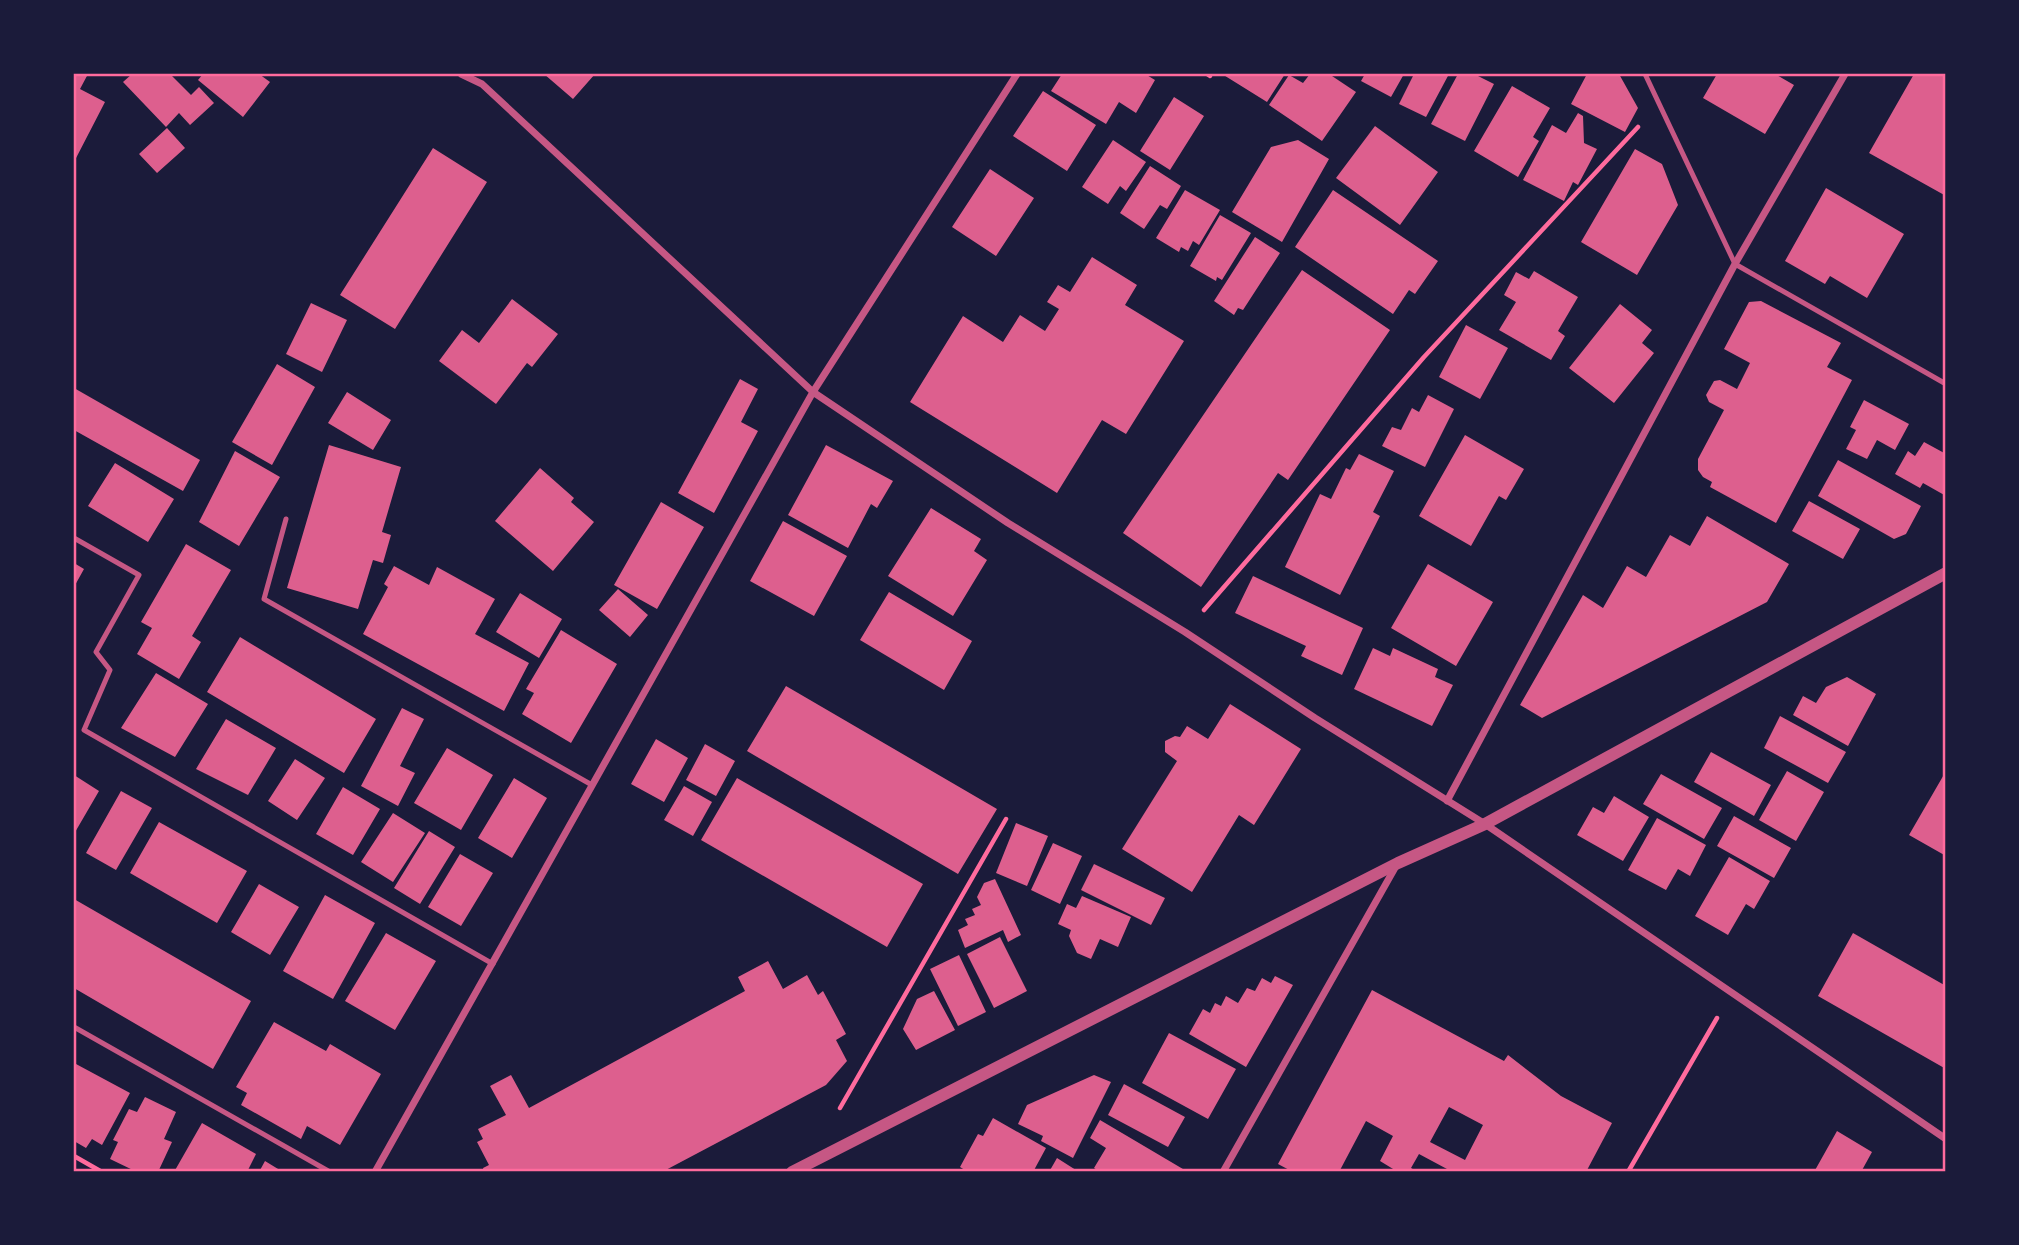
<svg xmlns="http://www.w3.org/2000/svg" width="2019" height="1245" viewBox="0 0 2019 1245" font-family="'Titillium Web',sans-serif">
  <style>
    .building { fill: #dd5f8e; fill-rule: evenodd }
    .lines { fill: none; stroke-linecap: round; stroke-linejoin: round }
    .path { stroke: #ff6b9d; stroke-width: 4.5 }
    .service { stroke: #c65784; stroke-width: 5 }
    .minor { stroke: #c65784; stroke-width: 7 }
    .tertiary { stroke: #c65784; stroke-width: 12 }
    .neatline { fill: none; stroke: #ff6b9d; stroke-width: 2.5 }
  </style>
  <rect width="100%" height="100%" fill="#1b1b3a"/>
  <path class="building" d="M74,74H88L80,89L105,102L74,162Z
    M132,74H170L191,95L199,87L214,103L190,125L179,113L166,127L123,82Z
    M203,74H259L270,82L243,117L198,80Z
    M544,74H595L573,99Z
    M1062,74H1145L1155,80L1136,113L1119,102L1106,124L1051,91Z
    M1222,74H1285L1267,102Z
    M1310,74H1329L1356,92L1322,141L1269,105L1289,75L1303,83Z
    M1365,74H1404L1391,97L1361,81Z
    M1414,74H1449L1426,117L1399,104Z
    M1458,74H1474L1494,84L1465,141L1431,124Z
    M1587,74H1619L1638,108L1625,132L1571,104Z
    M1717,74H1775L1794,85L1765,134L1703,98Z
    M1914,74H1946V196L1869,153Z
    M1512,86L1550,108L1533,137L1539,141L1518,177L1474,151Z
    M1043,91L1096,125L1067,171L1013,136Z
    M1174,97L1204,116L1170,170L1140,151Z
    M1578,113L1583,116L1584,143L1597,149L1578,185L1573,182L1564,201L1523,180L1552,125L1566,133Z
    M1375,126L1438,172L1400,225L1336,178Z
    M167,128L185,148L157,173L139,154Z
    M1113,140L1146,162L1126,191L1120,186L1108,204L1082,187Z
    M1298,140L1329,159L1282,242L1232,212L1271,147Z
    M433,148L487,182L395,329L340,295Z
    M1635,149L1662,164L1678,205L1637,275L1581,242Z
    M1150,166L1181,186L1167,209L1160,205L1144,229L1120,213Z
    M990,169L1034,198L996,256L952,227Z
    M1826,188L1904,234L1867,298L1830,276L1825,284L1785,261Z
    M1185,190L1220,210L1199,245L1193,241L1188,251L1181,247L1179,252L1156,238Z
    M1333,190L1438,261L1415,294L1409,290L1393,314L1295,247Z
    M1220,215L1251,233L1222,280L1217,277L1216,281L1190,266Z
    M1255,237L1280,253L1243,310L1238,308L1234,315L1214,301Z
    M1092,257L1137,285L1125,305L1184,341L1126,434L1102,420L1057,493L910,402L963,316L1003,342L1020,315L1045,331L1059,309L1047,302L1058,285L1070,292Z
    M1302,270L1390,330L1288,480L1278,473L1201,587L1123,533Z
    M1534,271L1578,297L1558,331L1565,336L1551,360L1499,330L1516,302L1504,295L1516,272L1529,279Z
    M512,299L558,334L532,367L527,363L496,404L439,361L462,330L479,343Z
    M1761,301L1841,343L1827,367L1852,380L1776,523L1710,487L1712,482L1703,477L1698,470V459L1724,410L1709,402L1706,395L1714,381L1720,380L1737,389L1750,363L1724,349L1749,302Z
    M311,303L347,320L322,372L286,354Z
    M1620,304L1652,330L1642,343L1654,353L1614,403L1569,368Z
    M1466,325L1508,348L1480,399L1439,377Z
    M277,364L315,387L272,465L232,442Z
    M740,379L758,389L741,422L758,431L714,513L678,493Z
    M74,388L200,460L183,491L74,430Z
    M347,392L391,420L373,450L328,423Z
    M1428,395L1454,409L1425,467L1382,446L1392,427L1401,430L1412,408L1419,412Z
    M1864,400L1909,424L1895,450L1877,440L1867,459L1846,449L1856,430L1850,427Z
    M1465,435L1524,469L1506,500L1499,496L1471,546L1419,516Z
    M1924,442L1946,454V496L1923,483L1920,488L1895,474L1908,451L1915,456Z
    M329,445L401,467L382,532L391,535L383,563L373,560L358,609L287,588Z
    M826,445L893,481L877,508L871,504L848,548L788,515Z
    M235,451L280,477L239,546L199,522Z
    M1359,454L1394,471L1373,512L1380,516L1340,595L1285,567L1320,494L1331,499L1346,468L1350,470Z
    M1838,460L1921,506L1906,534L1894,539L1818,496Z
    M115,463L174,499L148,542L88,506Z
    M540,468L574,498L571,502L594,522L553,571L495,521Z
    M1809,501L1860,529L1843,559L1792,531Z
    M661,502L704,527L657,609L614,585Z
    M931,508L981,539L974,551L987,560L953,616L888,576Z
    M1707,516L1789,564L1767,602L1542,718L1520,705L1583,595L1603,608L1627,566L1646,577L1670,535L1690,546Z
    M783,521L847,556L814,616L750,581Z
    M186,544L231,570L192,636L201,642L179,679L137,654L152,628L141,622Z
    M74,563L84,569L74,587Z
    M1428,564L1493,602L1456,666L1391,628Z
    M394,566L429,585L437,567L495,599L475,634L529,663L504,711L363,634L388,587L384,584Z
    M1253,576L1363,628L1342,675L1301,656L1306,646L1235,613Z
    M618,589L648,615L630,637L599,610Z
    M889,592L972,641L944,690L860,640Z
    M520,593L562,619L539,658L496,632Z
    M561,630L617,664L571,743L522,714L534,693L526,689Z
    M240,637L376,719L344,773L207,692Z
    M1373,648L1390,656L1393,648L1438,669L1435,677L1453,685L1432,726L1354,689Z
    M156,673L208,704L175,757L121,728Z
    M1847,677L1876,694L1848,746L1793,715L1803,696L1816,703L1826,687Z
    M786,686L997,809L958,874L747,751Z
    M1230,704L1301,749L1254,825L1239,815L1192,892L1122,849L1177,761L1165,752V741L1175,736L1180,737L1187,726L1208,739Z
    M402,708L424,719L400,766L415,773L398,806L361,786Z
    M1780,716L1846,752L1828,783L1764,748Z
    M226,719L276,748L248,795L196,769Z
    M656,739L688,758L664,802L631,784Z
    M705,744L735,761L716,796L686,780Z
    M447,748L493,775L461,830L414,803Z
    M1711,752L1771,785L1754,816L1694,782Z
    M295,759L325,778L297,820L268,801Z
    M1787,771L1824,792L1796,841L1759,820Z
    M1946,771V856L1909,835Z
    M1661,774L1722,808L1704,839L1643,804Z
    M74,775L99,791L74,834Z
    M514,778L547,798L512,858L478,838Z
    M737,778L923,884L887,947L701,840Z
    M684,786L712,802L693,836L664,820Z
    M343,787L380,809L353,855L316,834Z
    M121,791L152,808L116,870L86,853Z
    M1614,796L1649,817L1623,861L1577,835L1593,807L1604,813Z
    M393,813L425,833L393,882L361,862Z
    M1734,816L1791,848L1774,878L1717,846Z
    M1657,818L1706,845L1690,876L1678,869L1666,890L1628,870Z
    M159,822L247,871L217,923L130,873Z
    M1016,823L1048,836L1027,886L996,873Z
    M429,831L455,847L420,904L394,888Z
    M1053,843L1082,856L1060,904L1031,890Z
    M460,854L493,873L461,926L428,907Z
    M1729,857L1770,881L1754,909L1746,904L1728,935L1695,916Z
    M1094,864L1165,898L1151,925L1081,890Z
    M995,879L1021,935L1008,942L1003,930L965,948L958,930L968,925L965,919L975,915L972,909L981,905L977,897L984,883Z
    M259,884L299,907L270,955L231,932Z
    M325,895L375,923L333,999L283,971Z
    M1082,896L1131,917L1118,947L1100,939L1091,959L1077,953L1069,936L1071,930L1058,924L1067,904L1076,908Z
    M74,899L251,1001L213,1069L74,988Z
    M386,933L436,961L395,1030L345,1001Z
    M1853,933L1946,986V1069L1818,996Z
    M1000,937L1027,991L994,1008L967,954Z
    M959,955L986,1012L958,1026L930,969Z
    M768,961L783,989L807,975L818,995L823,991L846,1034L836,1040L847,1061L826,1085L662,1172H484L483,1168L489,1165L477,1142L483,1139L478,1129L506,1115L490,1086L511,1075L529,1108L745,991L738,977Z
    M1275,976L1293,985L1246,1067L1189,1034L1203,1009L1210,1013L1215,1003L1221,1006L1226,996L1238,1003L1247,988L1255,991L1262,978L1271,983Z
    M1372,990L1504,1061L1508,1055L1561,1096L1612,1123L1586,1172H1446L1447,1169L1419,1154L1411,1168L1418,1172H1398L1380,1161L1393,1136L1366,1121L1339,1172H1293L1278,1164ZM1449,1107L1483,1125L1465,1160L1430,1142Z
    M934,991L955,1030L916,1050L903,1029L917,999Z
    M274,1022L326,1051L330,1044L381,1074L340,1145L307,1126L301,1139L241,1105L247,1093L236,1087Z
    M1169,1033L1236,1069L1208,1119L1142,1083Z
    M76,1064L130,1093L102,1145L92,1139L86,1148L74,1141V1069Z
    M1094,1075L1111,1082L1073,1158L1041,1141L1043,1136L1018,1124L1027,1105Z
    M1124,1084L1185,1117L1168,1147L1108,1115Z
    M145,1097L176,1112L164,1139L172,1142L158,1172H137L110,1159L118,1142L113,1140L129,1109L137,1112Z
    M993,1118L1046,1148L1033,1172H968L960,1167L978,1134L983,1136Z
    M1100,1120L1188,1172H1100L1094,1168L1106,1148L1090,1138Z
    M202,1123L256,1154L247,1172H174Z
    M1837,1131L1872,1152L1861,1172H1814Z
    M1057,1158L1079,1172H1049Z
    M265,1161L283,1172H259Z"/>
  <g class="lines">
    <path class="path" d="M1207,74L1210,76
      M1204,610L1424,357L1638,127
      M840,1108L1006,819
      M74,1156L102,1172
      M1628,1172L1717,1018"/>
    <path class="service" d="M1645,74L1735,264L1946,384
      M286,519L264,599L592,785
      M74,538L139,575L96,652L110,670L84,730L493,964
      M74,1027L330,1172"/>
    <path class="minor" d="M461,74L482,84L813,392L1008,523L1185,632L1315,718L1485,824L1946,1139
      M1447,801L1735,264L1845,74
      M375,1172L813,392L1017,74
      M1223,1172L1396,866"/>
    <path class="tertiary" d="M792,1172L1398,863L1485,824L1946,573"/>
  </g>
  <rect width="2019" height="1245" fill="none" stroke="#1b1b3a" stroke-width="150"/>
  <rect x="75" y="75" width="1869" height="1095" class="neatline"/>
</svg>
